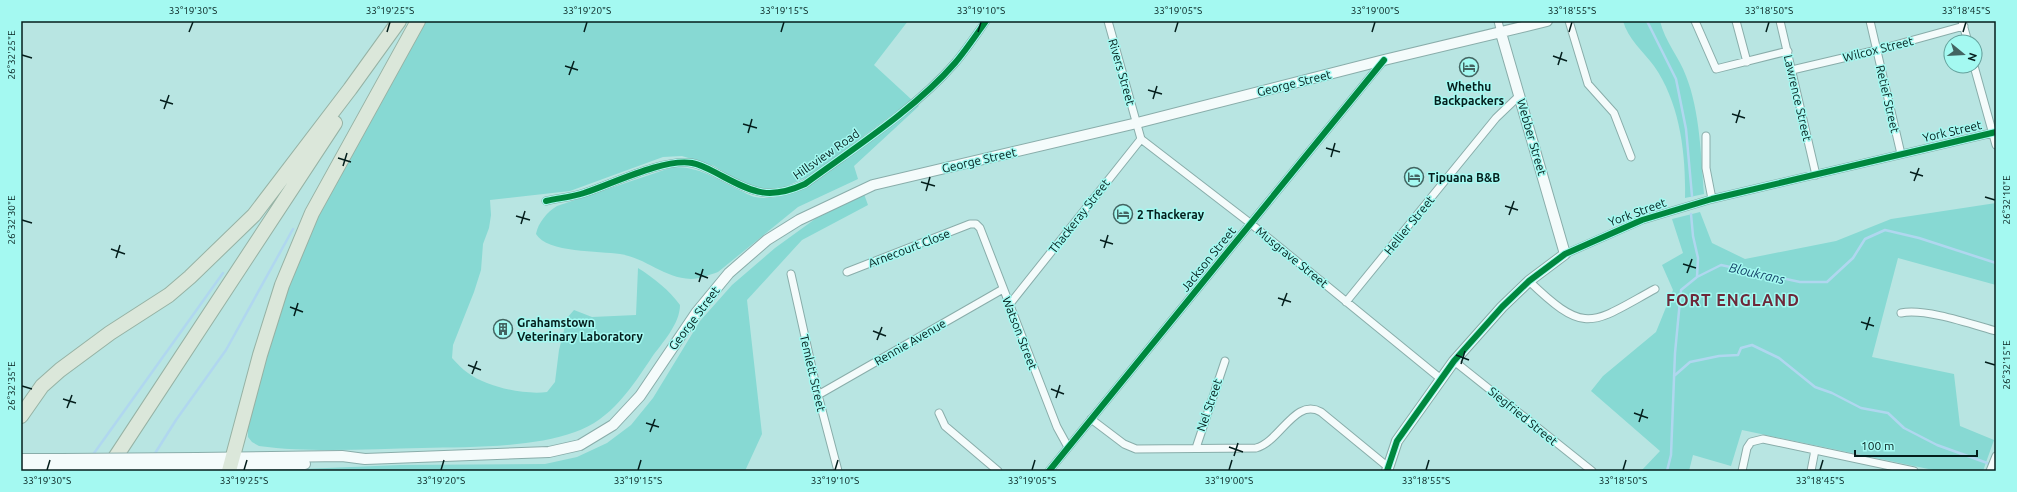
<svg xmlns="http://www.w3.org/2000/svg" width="2017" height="492" viewBox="0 0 2017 492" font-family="Ubuntu,sans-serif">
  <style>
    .green { fill: #87d9d3 }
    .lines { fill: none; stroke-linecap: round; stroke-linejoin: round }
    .stream { stroke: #b0d7ef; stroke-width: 2.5 }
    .street-casing { stroke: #89adaa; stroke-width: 9 }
    .secondary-casing { stroke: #89adaa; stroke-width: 12 }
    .highway-casing { stroke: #96b2a4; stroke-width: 16 }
    .street { stroke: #f4fbfb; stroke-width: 7 }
    .secondary { stroke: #f4fbfb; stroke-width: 10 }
    .highway { stroke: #dbe7da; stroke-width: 14 }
    .secondary-bridge-casing { stroke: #89adaa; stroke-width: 12; stroke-linecap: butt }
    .secondary-bridge { stroke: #f4fbfb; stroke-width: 10 }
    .cycleway-casing { stroke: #a4f9f1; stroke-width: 8 }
    .cycleway { stroke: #00873e; stroke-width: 6 }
    .ticks { fill: none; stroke: #041e1c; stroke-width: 1.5 }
    .labels { text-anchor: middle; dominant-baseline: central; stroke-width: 3; stroke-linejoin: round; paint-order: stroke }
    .street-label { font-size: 12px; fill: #041e1c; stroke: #a4f9f1 }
    .poi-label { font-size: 12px; font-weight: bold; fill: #041e1c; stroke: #a4f9f1; text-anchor: start }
    .water-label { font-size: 13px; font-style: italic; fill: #144166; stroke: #a4f9f1 }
    .district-label { font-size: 16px; font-weight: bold; letter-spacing: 1px; fill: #6e2839; stroke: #a4f9f1 }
    .neatline { fill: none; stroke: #041e1c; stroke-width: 1.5 }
    .ticks-label { font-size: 10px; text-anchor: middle; fill: #041e1c }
  </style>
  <rect width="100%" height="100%" fill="#b8e5e2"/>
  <path class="green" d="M423,21H908L874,65L912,100L810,176L785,187L768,189L755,187L733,178L714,166L682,156L663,157L570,191L490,200L491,215L489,228L483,244L481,270L474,292L453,345L452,358C457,363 462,369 468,373C487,387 524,395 547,392L555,382L559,350L567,318L574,310L592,317L636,315L638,268C654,278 669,290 680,305C680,324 662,343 652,357C632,387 611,420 575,432C531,448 469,447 422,448C370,449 310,453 259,446L252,442L248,437V425L256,390L292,275L316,216Z
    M1623,21H1660C1665,42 1679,57 1686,76C1700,111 1701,157 1704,194L1685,198C1686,154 1680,103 1654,66C1643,51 1628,39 1623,21Z
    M917,104L919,106L854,166L858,179L798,207L718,272C709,275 700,279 691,279C664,278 646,258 620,254C600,251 547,253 536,234C538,223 547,212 557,206L673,167C701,167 714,178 739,190C744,192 750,196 755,197C779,202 803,189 822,177Z
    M864,194L868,205L802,240L747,300L762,434L745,471H251L400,465L545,464L577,457L607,443L631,425L653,398L700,321L732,285L775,248L815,219Z
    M1996,203V285L1898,258L1872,357L1954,374L1960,426L1994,440L1983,471H1938L1742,430L1731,466L1693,455L1689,471H1641L1660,451L1591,391L1603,376L1656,332L1673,290L1662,265L1683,253L1672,219L1700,212L1712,243L1745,259L1836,241L1891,219Z"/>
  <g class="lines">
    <path class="stream" d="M1647,21L1676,79L1686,129L1692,196
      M1691,214L1693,236L1698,258L1697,277
      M1674,376L1690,362L1719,356L1738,355L1741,348L1752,345L1779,358L1815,387L1832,393L1861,408L1888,413L1904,428L1937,445L1990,464
      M154,455L176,420L226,350L293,229
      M92,456L223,273
      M1667,471L1671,455L1675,353L1681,290L1697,277L1721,265L1800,282H1827L1853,258L1865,239L1885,230L1919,238L1996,263"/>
    <defs>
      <path id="street" d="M1108,21L1141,139
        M1498,21L1501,33
        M1569,21L1588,84L1614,113L1631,157
        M1695,21L1716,69L1788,51
        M1736,21L1747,62
        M1780,21L1816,175
        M1870,21L1901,154
        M1962,21L1968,42
        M1974,66L1996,145
        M1792,70L1877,50L1964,26
        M1706,136V168L1712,199
        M1141,139L1250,223L1441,379
        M546,201C559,198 572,197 584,193C612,184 664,158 692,163C703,165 712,171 722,176C754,193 770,200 805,184C854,148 915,109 955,63C966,50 976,35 986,21
        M1565,254L1642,220L1712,199L1996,132
        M847,272L970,224H976L980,228L1057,427L1068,447
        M791,274L818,395L838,471
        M1529,281C1586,336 1591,324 1655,289
        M1346,302L1496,118L1520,95
        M1009,305L1141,139
        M1901,313C1925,308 1971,324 1996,331
        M1454,361L1592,471
        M818,395L1003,289
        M939,413L945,426L998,471
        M1091,419L1124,444L1136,449L1256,448C1280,442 1295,397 1321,412L1388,467
        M1196,448L1225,361
        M1049,471L1384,60
        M1742,471L1747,448L1751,442L1763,439L1914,471
        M1811,471L1815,450
        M1990,471L1996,456"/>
      <path id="secondary" d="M197,458L342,456L365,459L549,452L580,445L613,425L640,396L696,313L729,273L767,240L799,220L873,185L1137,123L1384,60L1547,21
        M21,459H62
        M197,465L305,464
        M21,469L61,468
        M1387,471L1397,441L1454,361L1502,307L1529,281L1565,254L1501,33"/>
      <path id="highway" d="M21,416L42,386L60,370L110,333L169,295L190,277L254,215L350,89L399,21
        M107,470L335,123
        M229,471L260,355L282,285L312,213L418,21"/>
    </defs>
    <use href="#street" class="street-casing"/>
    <use href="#secondary" class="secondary-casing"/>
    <use href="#highway" class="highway-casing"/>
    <use href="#street" class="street"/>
    <use href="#secondary" class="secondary"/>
    <use href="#highway" class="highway"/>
    <defs>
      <path id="secondary-bridge" d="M62,459L197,458
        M61,468L197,465"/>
    </defs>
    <use href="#secondary-bridge" class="secondary-bridge-casing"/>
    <use href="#secondary-bridge" class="secondary-bridge"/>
    <defs>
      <path id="cycleway" d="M546,201C559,198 572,197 584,193C612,184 664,158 692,163C703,165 712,171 722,176C754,193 770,200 805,184C854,148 915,109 955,63C966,50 976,35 986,21
        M1049,471L1384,60
        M1387,471L1397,441L1454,361L1502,307L1529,281L1565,254L1642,220L1712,199L1996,132"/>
    </defs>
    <use href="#cycleway" class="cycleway-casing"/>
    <use href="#cycleway" class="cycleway"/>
  </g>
  <path class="ticks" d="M189,32L193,22M387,32L390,22M584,32L587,22M781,32L784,22M978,32L981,22M1175,32L1178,22M1372,32L1375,22M1569,32L1572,22M1766,32L1769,22M1963,32L1966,22M22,55L32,58M1553,56L1567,61M1558,65L1562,52M565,66L578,70M569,75L574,61M1148,90L1162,94M1153,99L1157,86M160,100L173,104M164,109L169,95M1732,114L1745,118M1736,123L1740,110M743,124L757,128M748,133L752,119M1326,148L1340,152M1331,157L1335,143M338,158L351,162M343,166L347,153M1910,172L1923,176M1914,181L1919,168M921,182L935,186M926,191L930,177M1985,197L1995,200M1505,206L1518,210M1509,215L1514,201M516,216L530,220M22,220L32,223M521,224L525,211M1100,240L1113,244M1104,248L1108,235M111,249L125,254M116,258L120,245M1683,264L1696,268M695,273L708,278M1687,273L1692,259M699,282L703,269M1278,298L1291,302M1282,306L1287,293M290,307L303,312M294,316L298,303M1861,322L1874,326M1866,330L1870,317M873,331L886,336M877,340L882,327M1456,355L1469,360M1985,362L1995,365M1461,364L1465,351M468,365L481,370M472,374L477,361M22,386L32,389M1051,389L1064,394M1056,398L1060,385M63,399L76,403M67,408L72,395M1634,413L1648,418M1639,422L1643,409M646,423L659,427M650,432L655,419M1229,447L1243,452M1234,456L1238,443M47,470L50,460M244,470L247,460M441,470L444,460M638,470L641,460M835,470L838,460M1032,470L1035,460M1229,470L1232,460M1426,470L1429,460M1623,470L1626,460M1820,470L1823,460"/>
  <defs>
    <symbol id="hotel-ring" viewBox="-11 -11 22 22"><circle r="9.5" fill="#a4f9f1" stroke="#436461" stroke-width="1.5"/><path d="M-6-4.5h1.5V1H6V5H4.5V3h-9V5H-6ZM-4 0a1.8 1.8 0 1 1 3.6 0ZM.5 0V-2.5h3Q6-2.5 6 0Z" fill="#436461"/></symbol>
    <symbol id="building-ring" viewBox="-11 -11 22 22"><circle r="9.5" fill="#a4f9f1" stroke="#436461" stroke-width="1.5"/><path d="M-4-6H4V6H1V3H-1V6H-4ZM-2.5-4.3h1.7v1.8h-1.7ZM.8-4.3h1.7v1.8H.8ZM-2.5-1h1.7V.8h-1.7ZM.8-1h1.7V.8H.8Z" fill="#436461"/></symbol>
  </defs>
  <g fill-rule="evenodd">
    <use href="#hotel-ring" x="1458" y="56" width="22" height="22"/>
    <use href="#hotel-ring" x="1403" y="166" width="22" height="22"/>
    <use href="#hotel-ring" x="1112" y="203" width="22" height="22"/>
    <use href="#building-ring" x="492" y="318" width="22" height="22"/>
  </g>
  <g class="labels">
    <g class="street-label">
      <text transform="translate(1878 49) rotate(-14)">Wilcox Street</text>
      <text transform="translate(1122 72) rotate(74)">Rivers Street</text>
      <text transform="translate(1294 83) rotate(-14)">George Street</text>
      <text transform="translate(1798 98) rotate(77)">Lawrence Street</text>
      <text transform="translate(1888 99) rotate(77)">Retief Street</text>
      <text transform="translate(1952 131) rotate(-13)">York Street</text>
      <text transform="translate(1532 137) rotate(74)">Webber Street</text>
      <text transform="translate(826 154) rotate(-35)">Hillsview Road</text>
      <text transform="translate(979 160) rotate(-13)">George Street</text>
      <text transform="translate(1637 212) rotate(-20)">York Street</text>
      <text transform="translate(1079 216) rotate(-52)">Thackeray Street</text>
      <text transform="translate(1409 225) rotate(-51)">Hellier Street</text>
      <text transform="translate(909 248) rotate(-21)">Arnecourt Close</text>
      <text transform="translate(1292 257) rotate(39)">Musgrave Street</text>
      <text transform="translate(1208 259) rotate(-51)">Jackson Street</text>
      <text transform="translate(694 318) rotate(-53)">George Street</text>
      <text transform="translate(1020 333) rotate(69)">Watson Street</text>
      <text transform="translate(910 342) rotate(-30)">Rennie Avenue</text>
      <text transform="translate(813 373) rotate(77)">Temlett Street</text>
      <text transform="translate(1209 405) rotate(-71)">Nel Street</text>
      <text transform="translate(1523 416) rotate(39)">Siegfried Street</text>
    </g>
    <g class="poi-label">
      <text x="1469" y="86" text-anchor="middle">Whethu<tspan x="1469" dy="14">Backpackers</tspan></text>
      <text x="1428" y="177">Tipuana B&amp;B</text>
      <text x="1137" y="214">2 Thackeray</text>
      <text x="517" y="322">Grahamstown<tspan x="517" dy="14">Veterinary Laboratory</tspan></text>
    </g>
    <g class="water-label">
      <text transform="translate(1757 273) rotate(13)">Bloukrans</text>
    </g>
    <g class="district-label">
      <text x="1733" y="300">FORT ENGLAND</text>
    </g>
  </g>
  <rect width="2017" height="492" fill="none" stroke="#a4f9f1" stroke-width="44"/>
  <g transform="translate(1963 54) rotate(108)"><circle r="19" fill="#a4f9f1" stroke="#64a19c"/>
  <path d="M0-3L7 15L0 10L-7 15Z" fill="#436461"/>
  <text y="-6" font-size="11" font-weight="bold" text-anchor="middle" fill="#041e1c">N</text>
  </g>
  <path d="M1855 450v6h122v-6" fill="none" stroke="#041e1c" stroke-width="2"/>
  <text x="1861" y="450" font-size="12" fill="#041e1c" stroke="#a4f9f1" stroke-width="3" paint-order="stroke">100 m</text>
  <rect x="22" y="22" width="1973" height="448" class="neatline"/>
  <g class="ticks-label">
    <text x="193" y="14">33°19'30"S</text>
    <text x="390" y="14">33°19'25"S</text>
    <text x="587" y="14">33°19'20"S</text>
    <text x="784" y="14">33°19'15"S</text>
    <text x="981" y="14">33°19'10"S</text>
    <text x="1178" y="14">33°19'05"S</text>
    <text x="1375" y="14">33°19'00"S</text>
    <text x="1572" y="14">33°18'55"S</text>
    <text x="1769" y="14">33°18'50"S</text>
    <text x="1966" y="14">33°18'45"S</text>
    <text transform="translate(11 55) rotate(-90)" y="4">26°32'25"E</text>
    <text transform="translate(2006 200) rotate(-90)" y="4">26°32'10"E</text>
    <text transform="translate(11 220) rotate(-90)" y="4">26°32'30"E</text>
    <text transform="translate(2006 365) rotate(-90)" y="4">26°32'15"E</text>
    <text transform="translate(11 386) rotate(-90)" y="4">26°32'35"E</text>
    <text x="47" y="484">33°19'30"S</text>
    <text x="244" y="484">33°19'25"S</text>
    <text x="441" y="484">33°19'20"S</text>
    <text x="638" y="484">33°19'15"S</text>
    <text x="835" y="484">33°19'10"S</text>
    <text x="1032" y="484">33°19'05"S</text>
    <text x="1229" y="484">33°19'00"S</text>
    <text x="1426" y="484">33°18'55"S</text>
    <text x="1623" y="484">33°18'50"S</text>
    <text x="1820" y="484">33°18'45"S</text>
  </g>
</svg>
